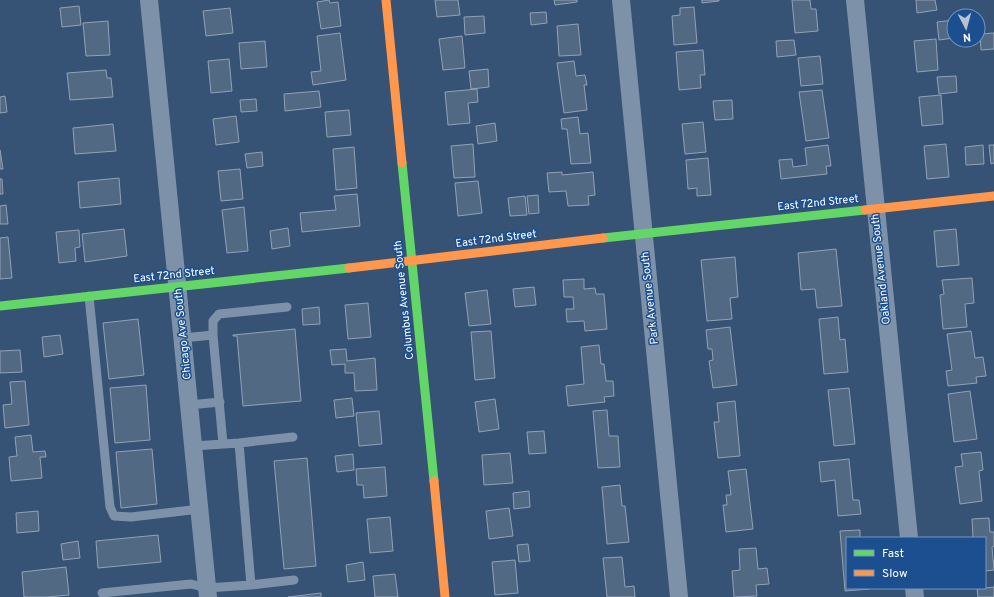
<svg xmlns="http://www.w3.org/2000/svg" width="994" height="597" viewBox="0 0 994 597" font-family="Overpass,sans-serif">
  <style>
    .building { fill: #526984; stroke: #92a2b6 }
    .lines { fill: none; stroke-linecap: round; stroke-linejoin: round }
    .lane { stroke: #7d92a8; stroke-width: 9 }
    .street { stroke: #7d92a8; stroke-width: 18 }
    .fast { stroke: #63d668; stroke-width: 9 }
    .slow { stroke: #ff974d; stroke-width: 9 }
    .labels { text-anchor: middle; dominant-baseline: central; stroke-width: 3; stroke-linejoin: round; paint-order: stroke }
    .street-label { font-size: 11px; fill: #fff; stroke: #1b4f8f }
  </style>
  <rect width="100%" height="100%" fill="#365274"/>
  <path class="building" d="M329,0L330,3L338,2L341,26L321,29L317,2Z
    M435,0H458L460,15L437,17Z
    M554,0H577V2L555,5Z
    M702,0H719V1L702,3Z
    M792,0H810L811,9H816L818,31L795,33Z
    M916,0H935L937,10L917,13Z
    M79,6L81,25L62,27L60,8Z
    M694,7L697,43L674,45L672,16L680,15V8Z
    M230,8L233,33L206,36L203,11Z
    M546,12L547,23L531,25L530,13Z
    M484,16L485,33L465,35L464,17Z
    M954,20V38L939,40L937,22Z
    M108,21L110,55L86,56L83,23Z
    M578,24L581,55L559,56L557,26Z
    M340,33L346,80L313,85L311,72L321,71L317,36Z
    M994,33V49L981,50L980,34Z
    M462,36L465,68L443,70L439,39Z
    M936,39L938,70L917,72L914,41Z
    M794,40L796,55L777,57L776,41Z
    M265,41L267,67L241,69L239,43Z
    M703,50L705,75H700L701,88L679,90L676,52Z
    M820,56L823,84L801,86L798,58Z
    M229,59L232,91L211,93L208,61Z
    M574,61L576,76L585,75L587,85H584L587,110L564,113L557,63Z
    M488,69L489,87L471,89L469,71Z
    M106,70L107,78H111L113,97L70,100L67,73Z
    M956,76L957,92L939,94L937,77Z
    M477,89L478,102L468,103L470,123L448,125L445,92Z
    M822,90L829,138L806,141L799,92Z
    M319,91L321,107L285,111L284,94Z
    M941,95L943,124L922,126L919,97Z
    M5,96L7,112L0,113V97Z
    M256,99L257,111L241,112L240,100Z
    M732,100L733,119L715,120L713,101Z
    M349,110L351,135L327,137L325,112Z
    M236,116L239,142L216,145L213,119Z
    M578,117L580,134L588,133L591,163L571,164L567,129H562L561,119Z
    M703,122L706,152L685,154L682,124Z
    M495,123L497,141L478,144L476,126Z
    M113,124L116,151L75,154L73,128Z
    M473,144L475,177L454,178L451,146Z
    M946,144L949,177L927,179L924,146Z
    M828,145L831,166H826L827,174L781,179L779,160L792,159L793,167L807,165L805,148Z
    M983,145L984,164L966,165L965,147Z
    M989,145H994V163L991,164Z
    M354,147L357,188L336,190L333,149Z
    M0,150L3,169H0Z
    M262,152L263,166L247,168L245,154Z
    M708,158L711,195L697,196V188L688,189L686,160Z
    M240,169L243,199L221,201L218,171Z
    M562,172V175L593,172L595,195L588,196L589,205L568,206L566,191L549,192L547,173Z
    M119,178L121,204L80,208L78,182Z
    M0,179H2L3,194H0Z
    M478,181L482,213L458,216L455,183Z
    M357,194L360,226L302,232L300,213L336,210L334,196Z
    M538,195L539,213L529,214L527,196Z
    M525,196L527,215L510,216L508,198Z
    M6,205L8,224H0V206Z
    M244,207L248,251L227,253L222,210Z
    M288,228L290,246L272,249L270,231Z
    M124,229L127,256L85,262L82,234Z
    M956,229L959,265L937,267L934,231Z
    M79,230L80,247L75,248L76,261L59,263L56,232Z
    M8,237L12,278L0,279V238Z
    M836,249L842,306L817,308L815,289L801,290L798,253Z
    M735,257L738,297L730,298L732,319L707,321L701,260Z
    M972,278L974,303L965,304L967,327L943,329L940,295L944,294L942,280Z
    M584,279V289L595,288L596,294H604L607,329L585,331L584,321L567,322L566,309H574L573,297H564L563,280Z
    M534,287L536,305L515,307L513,289Z
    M487,290L491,324L469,326L465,293Z
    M368,303L371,337L348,339L345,305Z
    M319,307L320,324L303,325L302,309Z
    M838,317L840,340L845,339L848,372L824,374L819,319Z
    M138,319L144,375L109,379L103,323Z
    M730,327L737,385L713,388L709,361L713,360L712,349H708L706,330Z
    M295,329L301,401L243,406L237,336H233V335Z
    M491,331L495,378L475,380L471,332Z
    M971,331L975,358L983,357L986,376L976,377L977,383L948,386L946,371L952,370L947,334Z
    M60,335L63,354L44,357L42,337Z
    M599,345L601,364H604L606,381H613L614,396L604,397L605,402L568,406L566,386L584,384L581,347Z
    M346,349L347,361L375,358L377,390L355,391L354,373H345V364L332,365L330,350Z
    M20,350L22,372L0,373V351Z
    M25,381L29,425L5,428L3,405L12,404L10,382Z
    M146,385L150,440L115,443L110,388Z
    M849,388L855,444L834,446L828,390Z
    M970,391L977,439L954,442L948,394Z
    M352,398L354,416L336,418L334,400Z
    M495,399L499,429L479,432L475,402Z
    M735,401L740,456L718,458L714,422H719L717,403Z
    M607,410L609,436H618L620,467L598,468L593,411Z
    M379,411L382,444L359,446L356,413Z
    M544,431L546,453L529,454L527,432Z
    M31,435L33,452L45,451L46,457H40L42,478L11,481L9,457L17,456L15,437Z
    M152,449L157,504L121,508L116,452Z
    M981,452L983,470L979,471L982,501L960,504L955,467L963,466L961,454Z
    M510,453L513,483L484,485L482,455Z
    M353,454L354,470L337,472L335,456Z
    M307,458L316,566L284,569L274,461Z
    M849,459L853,500H859L861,514L838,516L835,480L821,482L819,462Z
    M385,467L387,496L364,498L363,485H357L356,469Z
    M746,469L753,529L726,532L723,505H727L726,495H731L728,471Z
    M620,485L622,506H625L629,542L607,544L602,487Z
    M529,491L530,507L514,509L513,493Z
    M509,508L513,536L489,539L486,511Z
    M38,511L39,531L17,533L16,513Z
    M390,517L393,551L370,553L367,519Z
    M989,518L990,532H994V546L992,547L994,570L985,571V538H973L972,519Z
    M860,530V538H847V588H870V589L845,591L840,531Z
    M158,535L161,562L98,568L96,541Z
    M78,541L80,558L63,560L61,544Z
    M528,544L530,561L519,562L517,545Z
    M756,548L758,569L767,568L769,584L756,585L757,596L734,597L732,571L740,570L739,549Z
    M622,557L625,587L634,586L635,597H607L603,558Z
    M515,560L518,593L495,595L492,562Z
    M363,562L365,580L348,582L346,565Z
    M66,567L69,595L46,597H24L22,572Z
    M395,574L398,597H375L373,576Z
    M994,587V597H978L977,589Z
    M321,593V597H288Z"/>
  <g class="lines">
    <path class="lane" d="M89,296L110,507L114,516L131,517L200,509
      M213,335V321L219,314L287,307
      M183,338L213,335L223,444
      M189,405L220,402
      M239,443L293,437
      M251,585L294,580
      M102,593L191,584L207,588L251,585L239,443L193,446"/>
    <path class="street" d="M149,0L208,597
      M621,0L679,597
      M855,0L909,538
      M914,588L915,597"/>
    <path class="fast" d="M402,163L434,481
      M603,238L865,210
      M0,306L349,268"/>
    <path class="slow" d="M386,0L402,163
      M865,210L994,196
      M349,268L603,238
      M434,481L445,597"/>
  </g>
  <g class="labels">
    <g class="street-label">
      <text transform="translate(818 203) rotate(-6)">East 72nd Street</text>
      <text transform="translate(496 239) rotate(-7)">East 72nd Street</text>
      <text transform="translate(881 269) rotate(-96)">Oakland Avenue South</text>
      <text transform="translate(174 275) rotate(-6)">East 72nd Street</text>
      <text transform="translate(650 298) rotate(-96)">Park Avenue South</text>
      <text transform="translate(404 300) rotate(-96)">Columbus Avenue South</text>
      <text transform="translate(183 334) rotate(-96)">Chicago Ave South</text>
    </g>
  </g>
  <rect x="846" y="537" width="140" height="52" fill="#1b4f8f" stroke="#7695bc"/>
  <rect x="854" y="550" width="20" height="6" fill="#63d668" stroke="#7695bc"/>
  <text x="882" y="557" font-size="12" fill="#ffffff">Fast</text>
  <rect x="854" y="570" width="20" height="6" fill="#ff974d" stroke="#7695bc"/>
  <text x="882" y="577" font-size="12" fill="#ffffff">Slow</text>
  <g transform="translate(966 28) rotate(174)"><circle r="19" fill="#1b4f8f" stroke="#7695bc"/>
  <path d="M0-3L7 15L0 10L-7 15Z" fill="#b9c2ce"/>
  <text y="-6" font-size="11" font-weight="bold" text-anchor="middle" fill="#ffffff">N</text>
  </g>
</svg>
